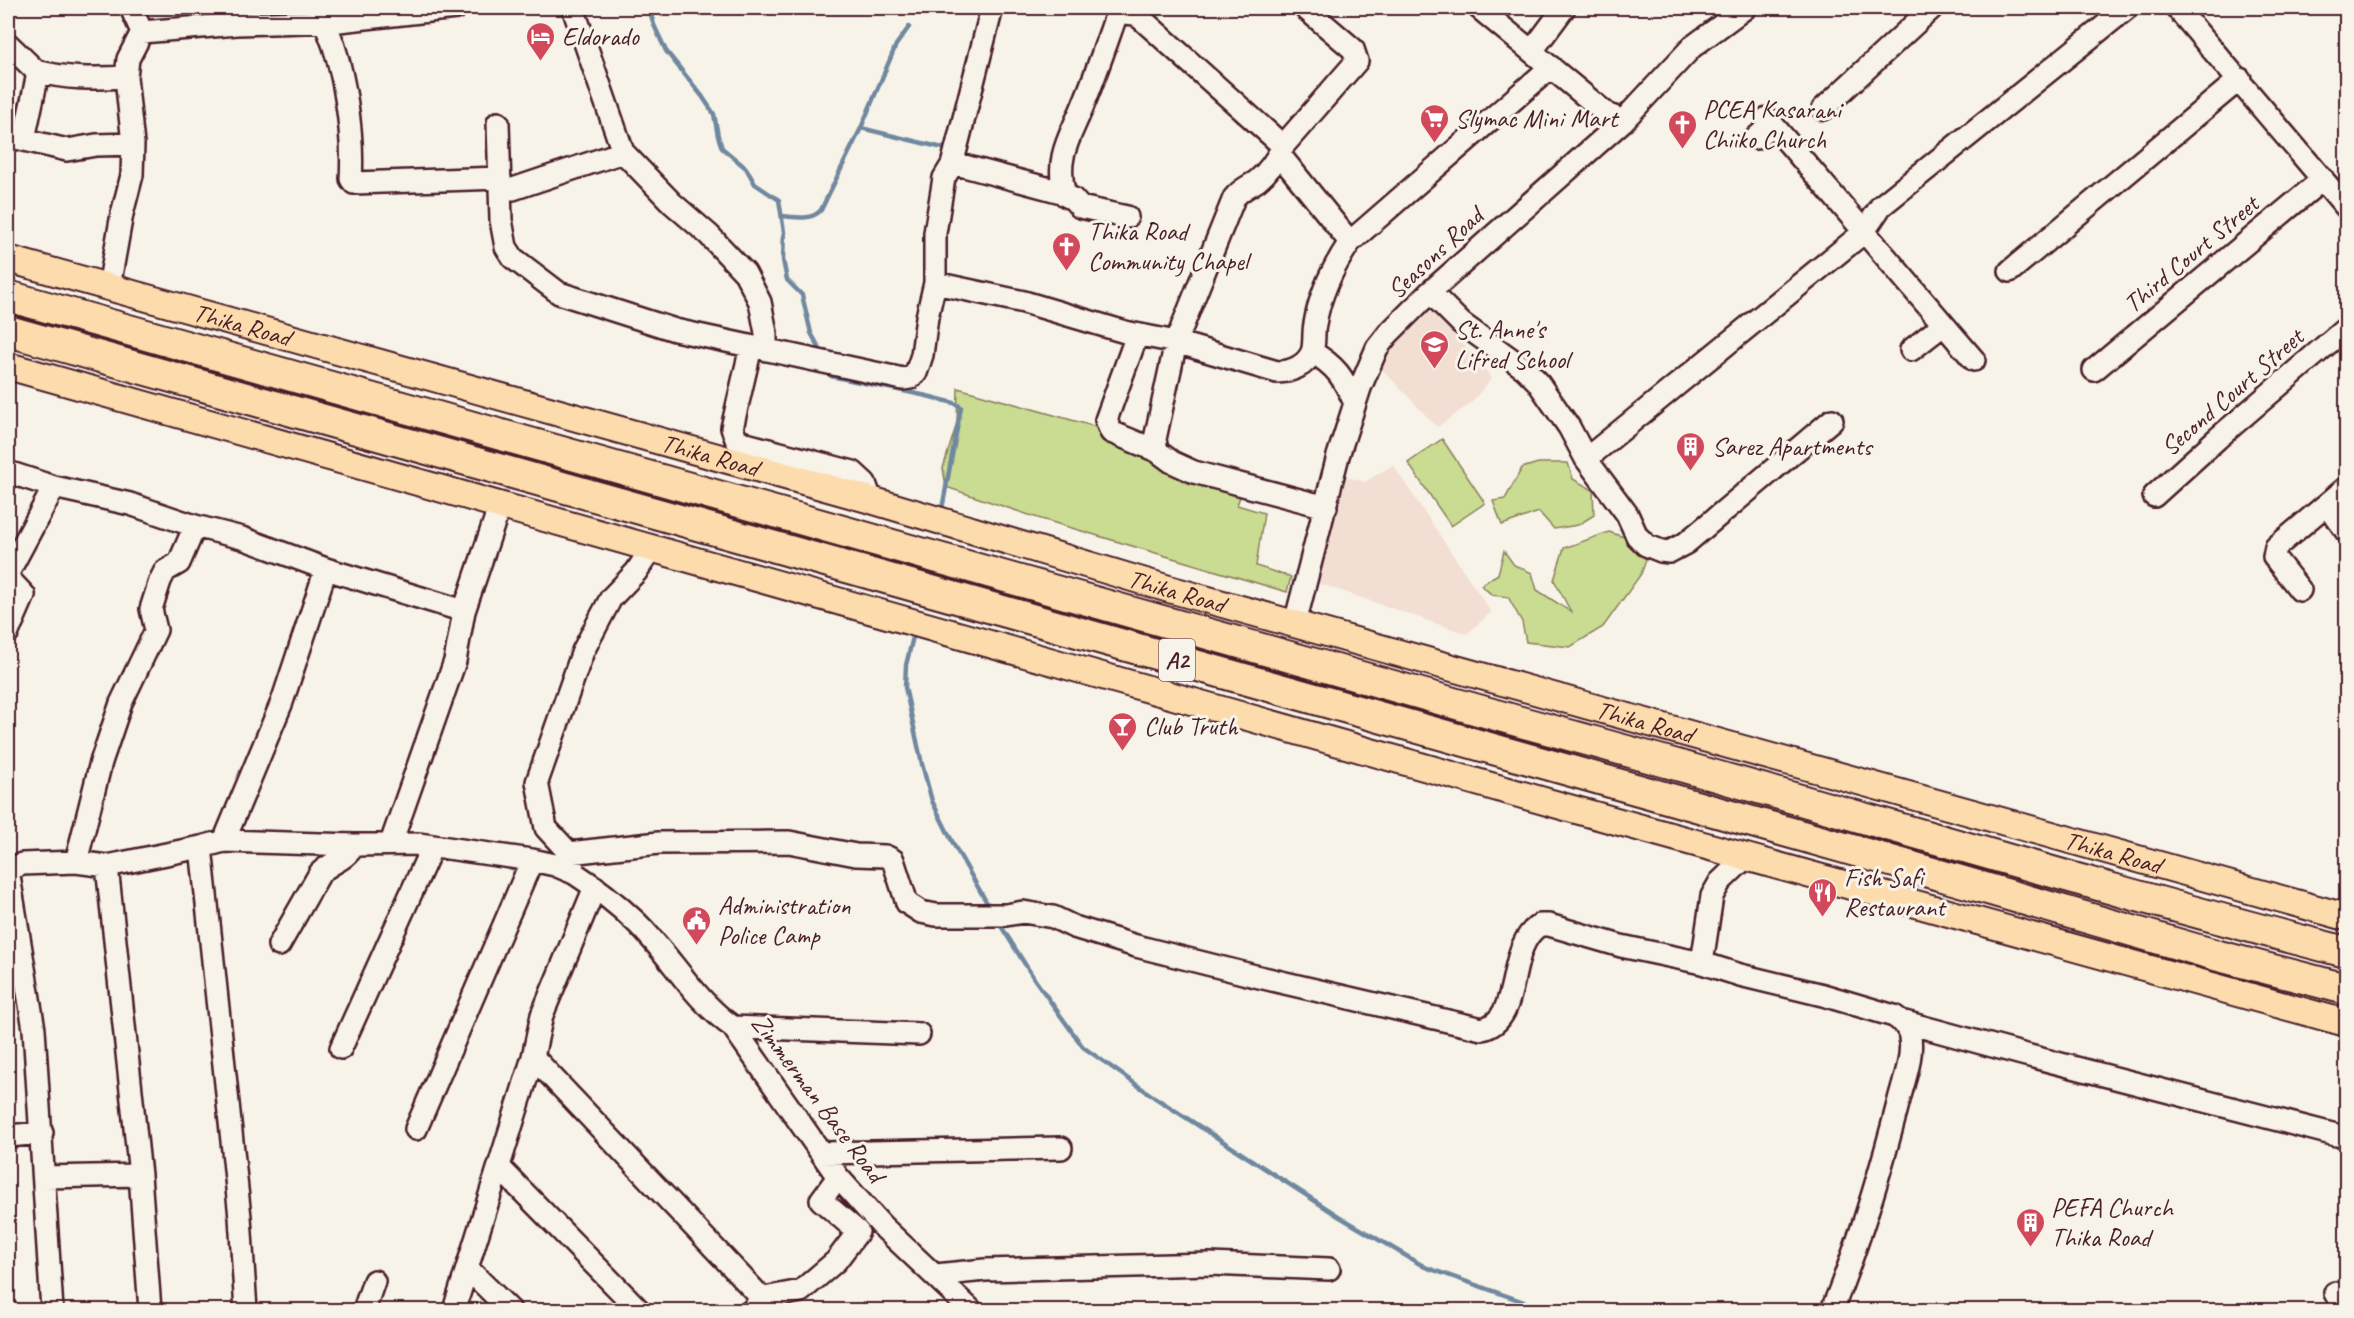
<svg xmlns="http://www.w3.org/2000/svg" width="2354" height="1318" viewBox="0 0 2354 1318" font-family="Caveat,sans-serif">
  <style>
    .built { fill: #f2ded2 }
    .green { fill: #c9dc91; stroke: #8a7e5e; stroke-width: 1.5 }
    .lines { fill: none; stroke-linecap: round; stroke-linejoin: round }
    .stream { stroke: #70889f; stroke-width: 4.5 }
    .minor-casing { stroke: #4a1f2b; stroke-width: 26 }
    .major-casing { stroke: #4a1f2b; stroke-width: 30 }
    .highway-casing { stroke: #4a1f2b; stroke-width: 34 }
    .minor { stroke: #f7f3e8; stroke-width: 21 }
    .major { stroke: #fcdcac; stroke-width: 26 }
    .highway { stroke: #fcdcac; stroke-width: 30 }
    .labels { text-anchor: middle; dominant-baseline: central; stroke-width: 6; stroke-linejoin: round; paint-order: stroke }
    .shield { fill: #f7f3e8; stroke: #7e5f64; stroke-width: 1.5 }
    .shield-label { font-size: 24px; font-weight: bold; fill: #4a1f2b }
    .poi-label { font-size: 26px; fill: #4a1f2b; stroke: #f7f3e8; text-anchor: start }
    .street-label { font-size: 26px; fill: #4a1f2b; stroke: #f7f3e8 }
  </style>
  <rect width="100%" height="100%" fill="#f7f3e8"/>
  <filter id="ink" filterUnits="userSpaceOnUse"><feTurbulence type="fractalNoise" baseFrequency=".0167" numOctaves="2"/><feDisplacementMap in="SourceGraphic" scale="12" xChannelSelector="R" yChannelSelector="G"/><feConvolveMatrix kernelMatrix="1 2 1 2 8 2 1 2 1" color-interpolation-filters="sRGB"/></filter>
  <g filter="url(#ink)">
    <path class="built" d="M1433,309L1492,378L1470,404L1437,427L1376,363Z
      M1393,465L1491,612L1467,634L1318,583L1343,476L1365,482Z"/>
    <path class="green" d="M958,388L1139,439L1242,491L1237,505L1264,513L1256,566L1291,577L1287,592L1038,518L946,487L943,468L957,423Z
      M1442,439L1485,503L1451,526L1408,463Z
      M1538,463H1568L1573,479L1593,490L1594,515L1578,525L1554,529L1539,512L1502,525L1493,501L1505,499L1522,468Z
      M1609,532L1633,540L1646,560L1641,574L1603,627L1570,647L1526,642L1522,622L1508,597L1492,595L1481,585L1498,574L1504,551L1514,565L1532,573L1537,590L1571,612L1554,580L1564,548Z"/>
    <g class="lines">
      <path class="stream" d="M649,8L654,25L666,51L702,96L714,114L718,136L722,148L746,168L755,184L779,200L784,232L783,260L787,280L802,295L811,333L821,351
        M861,128L896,45L909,27
        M782,216C796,217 811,221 821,210L861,128L951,150
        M831,376L927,396L954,403L961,407L942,509
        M913,637L906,665L905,687L922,764L932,801L955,847L987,903
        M1001,926L1035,980L1083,1047L1154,1097L1340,1217L1425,1267L1527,1303L1570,1310"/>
      <defs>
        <path id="minor" d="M131,8L142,32L237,24L339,21L456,8
          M573,8L623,152L672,203L709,235L745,273L760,302L766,333V350
          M1479,8L1607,114L1623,121
          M2177,8L2346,207
          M324,22C344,62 354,134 351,179L354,183L500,178
          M8,44L36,71L37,78L24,139
          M1532,51L1564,8
          M36,71C66,79 95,79 126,77
          M1823,109L1932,8
          M1767,118L1974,360
          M498,123L501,220L506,247L513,258L559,293L675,330L903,379L910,378L916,373L922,355L927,317L935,283V233L944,178L952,165L992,8
          M8,136L67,150L96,145L133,144L132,175L122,214L109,287
          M1756,138L1772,124
          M133,144L126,77L128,59L142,32
          M1283,146C1277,159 1268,172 1257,181C1248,187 1241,189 1234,198L1176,342L1155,439L1157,451L1172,462L1194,472L1326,507
          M1279,154L1350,242
          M953,163L1065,193
          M500,189H513L623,152
          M1127,217L1080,207L1073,199L1065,195C1054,157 1071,136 1084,103C1096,74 1106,44 1116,16L1122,13L1136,14L1283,146L1357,61L1353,49L1305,8
          M2010,271L2240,79
          M935,283L1024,302L1125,332L1176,342L1277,372C1291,372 1306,366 1312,352C1315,344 1313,332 1315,324C1320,293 1333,267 1350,242L1551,67
          M1430,292L1461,323L1525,369L1537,381L1569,427L1586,459L1627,514L1637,536L1646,545L1661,551L1669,552L1686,543L1832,420
          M1137,335L1106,420L1111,432L1157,451
          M751,347L732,428L736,439L746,444L853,472L865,483L871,500
          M1911,350L1943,325
          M1312,352C1336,366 1343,377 1355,403
          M2094,370L2323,179
          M1586,459L1863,233L1881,206L2127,8
          M8,472L54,487L130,504L195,526L242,538L326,569L464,611L455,661L391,843
          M2154,496L2218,438L2346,328
          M2327,504L2346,531
          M652,548L636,572L611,598L583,651L537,782L546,828L569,853L574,873C596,887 617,904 636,922C671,956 693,999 733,1027L838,1177L882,1226L971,1310
          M8,573L54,487
          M8,578L24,595L8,632
          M2300,590L2274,557L2276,547L2346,488
          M464,611L500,505
          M1295,623L1338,456L1360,388L1377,348L1388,334L1430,292L1623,121L1692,47L1745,8
          M224,841L282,702L326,569
          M201,847L240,1217L246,1310
          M569,853L659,843L789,842L856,855L885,856L893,860L907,903L921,912L936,915H1006L1023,912L1053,917L1074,927L1136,946L1255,976L1482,1029C1524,1020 1504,946 1540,925H1549L1621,946L1702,963
          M1747,856L1720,882L1712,896L1702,963L1740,975L1823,995L1894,1016C1902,1021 1909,1027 1910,1037C1913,1058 1904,1080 1899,1100C1881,1171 1859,1243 1832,1310
          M76,862L101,762L121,703L156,630L151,609L160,581L165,571L179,563L195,526
          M107,866L140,1175L150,1310
          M8,870L22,864L76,862L107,866L201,847L224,841L354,845L419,844L532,860L555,865L574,873
          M8,870L34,1029L52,1310
          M279,945L320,873C331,862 346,860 354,845
          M1901,1021L2022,1054L2336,1135
          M733,1027L919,1034
          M341,1048L432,847
          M533,1057L773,1310
          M416,1129L532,860
          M8,1136L42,1133
          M823,1153L1061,1148
          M499,1167L639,1310
          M44,1177L140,1175
          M467,1268L510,1310
          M936,1275L985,1270L1210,1264L1329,1269
          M2335,1293L2346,1310
          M364,1310L374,1281
          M454,1310L533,1057L542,1015L595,887
          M752,1310L764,1298L801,1291L836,1261L858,1232L821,1200L838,1177"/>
        <g id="major">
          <path id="s1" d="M8,259L871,500L1169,589L2346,917"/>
          <path d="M8,366C786,587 1565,810 2346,1023"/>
        </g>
        <path id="highway" d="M8,296L1521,722C1797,796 2070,881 2346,952
          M8,331L1898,863L2219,956L2346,989"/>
      </defs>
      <use href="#minor" class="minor-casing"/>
      <use href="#major" class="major-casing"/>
      <use href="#highway" class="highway-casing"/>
      <use href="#minor" class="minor"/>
      <use href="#major" class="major"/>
      <use href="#highway" class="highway"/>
    </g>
  </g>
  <defs>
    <symbol id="hotel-pin" viewBox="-11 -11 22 30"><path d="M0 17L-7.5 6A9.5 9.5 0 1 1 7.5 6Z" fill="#d1495b" stroke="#f7f3e8"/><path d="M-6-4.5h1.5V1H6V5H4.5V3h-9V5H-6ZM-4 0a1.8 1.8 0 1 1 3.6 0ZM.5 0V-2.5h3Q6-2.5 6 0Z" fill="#fff"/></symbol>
    <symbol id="supermarket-pin" viewBox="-11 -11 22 30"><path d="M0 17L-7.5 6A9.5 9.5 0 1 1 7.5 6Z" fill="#d1495b" stroke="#f7f3e8"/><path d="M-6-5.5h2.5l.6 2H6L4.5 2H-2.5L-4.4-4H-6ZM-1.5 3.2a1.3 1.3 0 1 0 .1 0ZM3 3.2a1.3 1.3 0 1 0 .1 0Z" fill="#fff"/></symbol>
    <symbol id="church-pin" viewBox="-11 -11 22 30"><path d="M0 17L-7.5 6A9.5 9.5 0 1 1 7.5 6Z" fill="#d1495b" stroke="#f7f3e8"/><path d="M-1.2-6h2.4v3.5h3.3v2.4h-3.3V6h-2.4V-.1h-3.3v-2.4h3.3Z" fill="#fff"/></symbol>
    <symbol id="school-pin" viewBox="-11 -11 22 30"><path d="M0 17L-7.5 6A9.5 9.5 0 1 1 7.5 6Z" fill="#d1495b" stroke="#f7f3e8"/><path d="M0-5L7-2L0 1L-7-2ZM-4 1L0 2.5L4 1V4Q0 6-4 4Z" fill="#fff"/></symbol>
    <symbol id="building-pin" viewBox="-11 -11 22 30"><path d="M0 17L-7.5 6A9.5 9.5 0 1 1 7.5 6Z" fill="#d1495b" stroke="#f7f3e8"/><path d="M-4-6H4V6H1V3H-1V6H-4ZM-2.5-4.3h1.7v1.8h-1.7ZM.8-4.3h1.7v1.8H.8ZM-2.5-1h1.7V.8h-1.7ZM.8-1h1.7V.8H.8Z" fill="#fff"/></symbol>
    <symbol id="bar-pin" viewBox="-11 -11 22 30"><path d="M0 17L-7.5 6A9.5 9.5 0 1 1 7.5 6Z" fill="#d1495b" stroke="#f7f3e8"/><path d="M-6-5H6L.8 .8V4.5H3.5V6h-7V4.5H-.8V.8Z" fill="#fff"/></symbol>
    <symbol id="restaurant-pin" viewBox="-11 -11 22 30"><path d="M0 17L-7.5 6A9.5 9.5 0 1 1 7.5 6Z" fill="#d1495b" stroke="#f7f3e8"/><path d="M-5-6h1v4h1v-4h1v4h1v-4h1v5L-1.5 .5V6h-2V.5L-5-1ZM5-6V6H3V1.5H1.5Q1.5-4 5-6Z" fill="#fff"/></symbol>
    <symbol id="civic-pin" viewBox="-11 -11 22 30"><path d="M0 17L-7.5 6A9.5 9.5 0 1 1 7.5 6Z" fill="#d1495b" stroke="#f7f3e8"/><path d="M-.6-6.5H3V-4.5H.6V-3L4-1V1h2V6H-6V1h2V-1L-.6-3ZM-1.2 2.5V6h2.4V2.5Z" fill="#fff"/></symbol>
  </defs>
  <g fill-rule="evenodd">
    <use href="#hotel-pin" x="524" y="20" width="33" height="45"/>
    <use href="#supermarket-pin" x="1418" y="102" width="33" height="45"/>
    <use href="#church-pin" x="1666" y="108" width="33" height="45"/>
    <use href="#church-pin" x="1050" y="230" width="33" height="45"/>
    <use href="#school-pin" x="1418" y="328" width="33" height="45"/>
    <use href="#building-pin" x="1674" y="430" width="33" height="45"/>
    <use href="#bar-pin" x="1106" y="710" width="33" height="45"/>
    <use href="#restaurant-pin" x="1806" y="876" width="33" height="45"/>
    <use href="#civic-pin" x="680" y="904" width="33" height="45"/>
    <use href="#building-pin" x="2014" y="1206" width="33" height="45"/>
  </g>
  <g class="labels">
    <rect class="shield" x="1159" y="639" width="36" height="42" rx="4.5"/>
    <g class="shield-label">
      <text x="1177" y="660">A2</text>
    </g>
    <g class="poi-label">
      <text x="562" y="36">Eldorado</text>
      <text x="1703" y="109">PCEA Kasarani<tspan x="1703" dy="30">Chiiko Church</tspan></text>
      <text x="1455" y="118">Slymac Mini Mart</text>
      <text x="1088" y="231">Thika Road<tspan x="1088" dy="30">Community Chapel</tspan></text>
      <text x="1455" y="329">St. Anne's<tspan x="1455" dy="30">Lifred School</tspan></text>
      <text x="1712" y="446">Sarez Apartments</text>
      <text x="1144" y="726">Club Truth</text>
      <text x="1844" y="877">Fish Safi<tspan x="1844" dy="30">Restaurant</tspan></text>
      <text x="718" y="905">Administration<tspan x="718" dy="30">Police Camp</tspan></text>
      <text x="2051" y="1207">PEFA Church<tspan x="2051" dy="30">Thika Road</tspan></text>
    </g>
    <g class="street-label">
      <text transform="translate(1435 253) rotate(-43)">Seasons Road</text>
      <text transform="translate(2191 254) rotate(-40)">Third Court Street</text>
      <text stroke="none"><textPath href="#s1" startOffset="243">Thika Road</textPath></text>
      <text transform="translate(2232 392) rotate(-41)">Second Court Street</text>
      <text stroke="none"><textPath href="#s1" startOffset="729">Thika Road</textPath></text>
      <text stroke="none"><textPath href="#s1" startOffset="1215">Thika Road</textPath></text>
      <text stroke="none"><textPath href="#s1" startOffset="1701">Thika Road</textPath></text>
      <text stroke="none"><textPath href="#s1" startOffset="2187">Thika Road</textPath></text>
      <text transform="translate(818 1098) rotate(53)">Zimmerman Base Road</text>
    </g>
  </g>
  <rect width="2354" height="1318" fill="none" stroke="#f7f3e8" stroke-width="30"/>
  <rect x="15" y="15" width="2324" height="1288" fill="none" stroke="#4a1f2b" stroke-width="2" filter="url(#ink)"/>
</svg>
